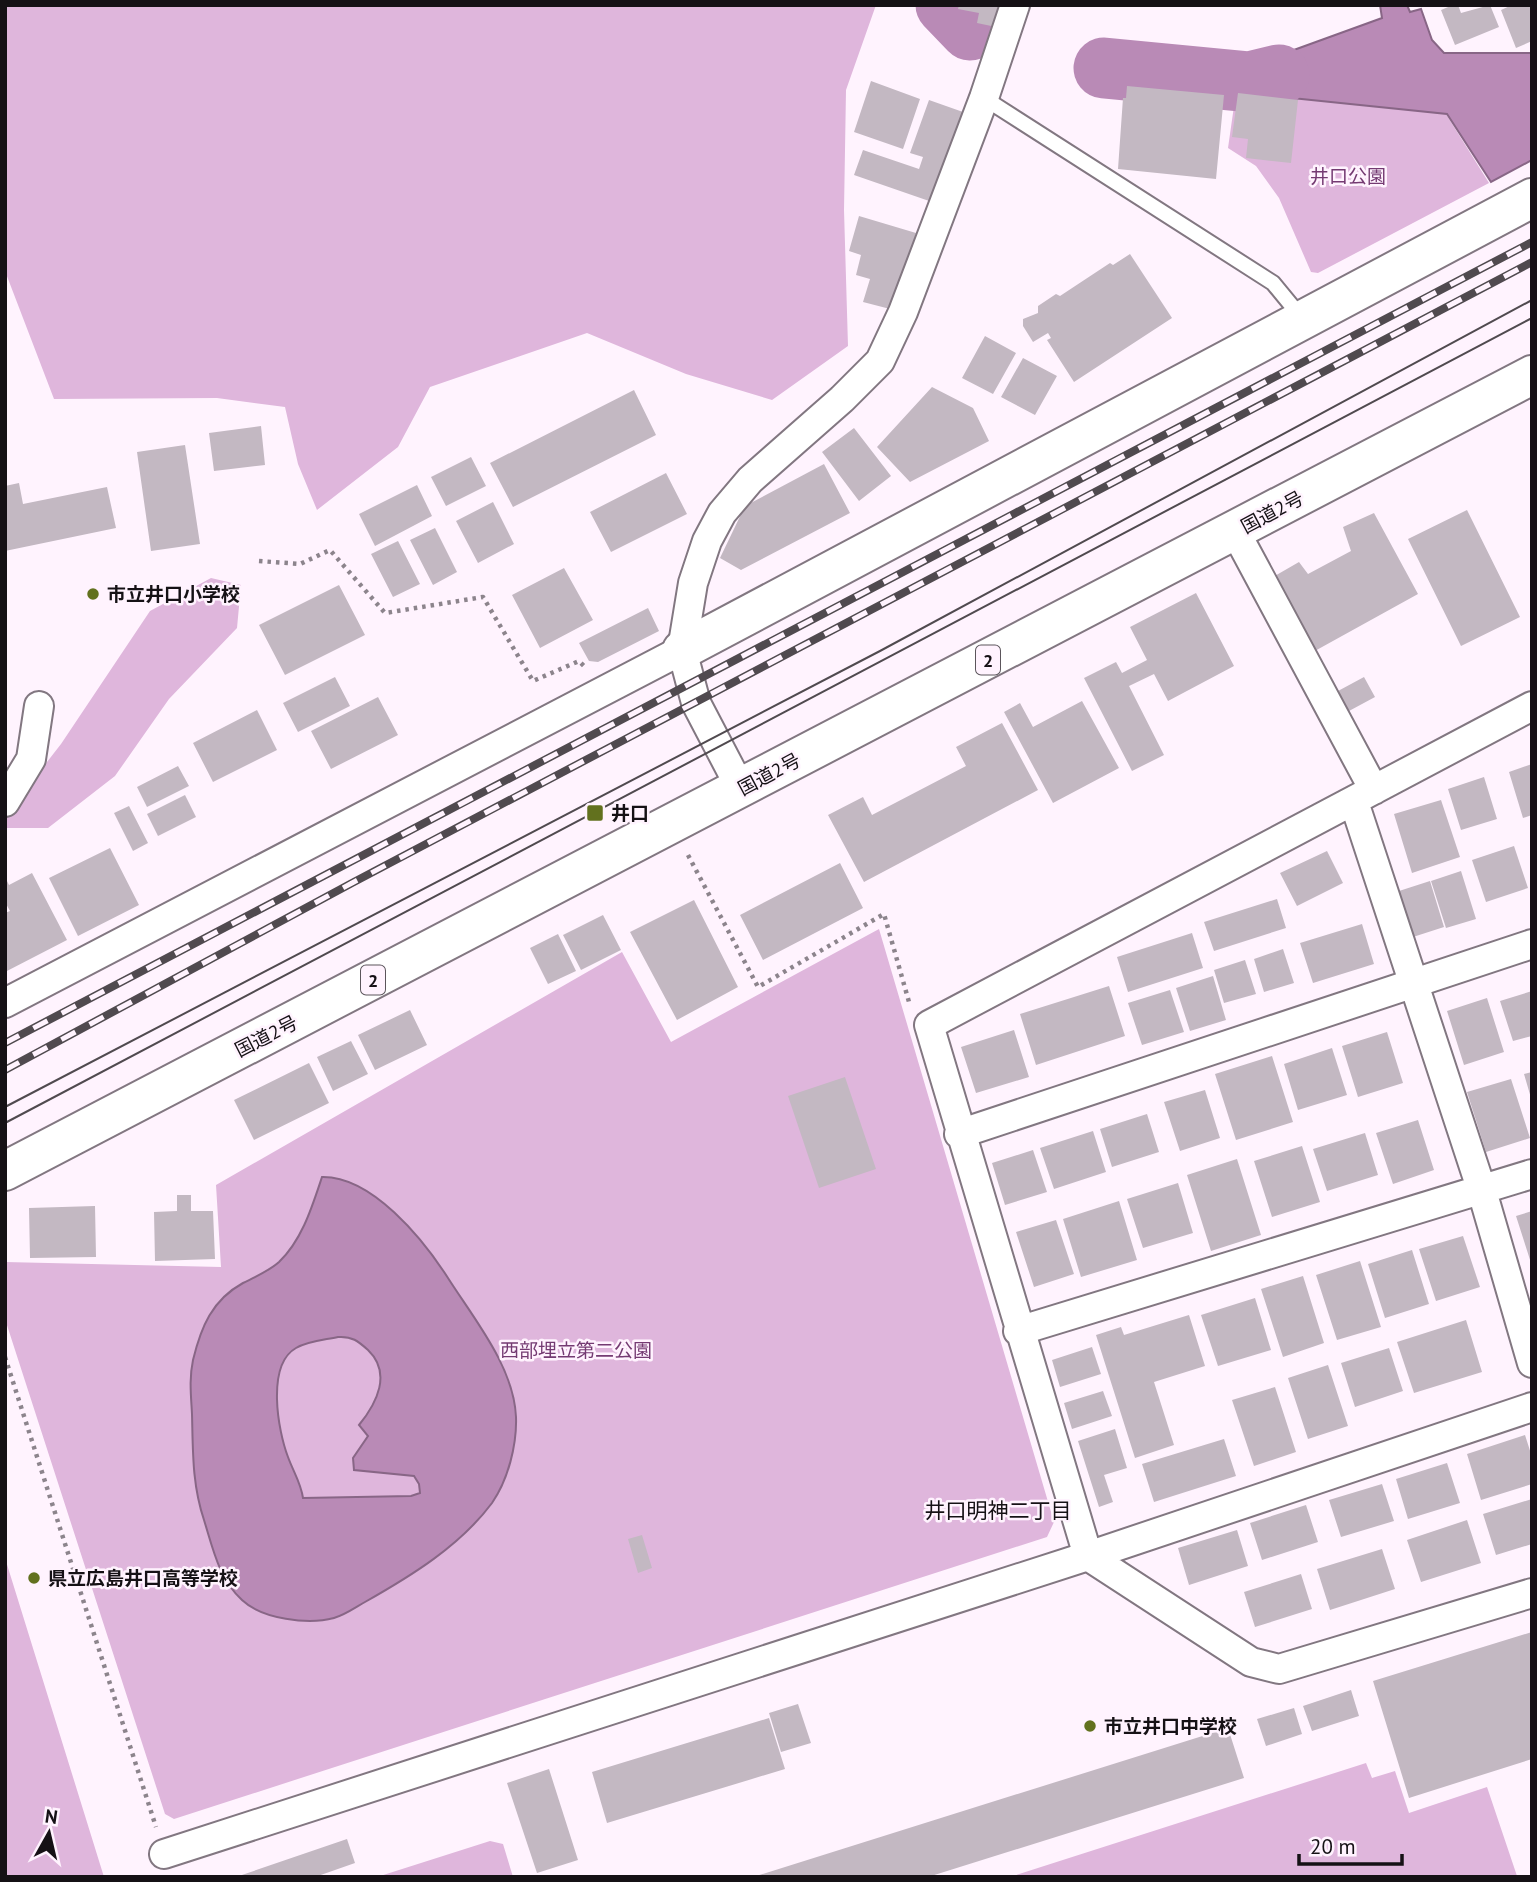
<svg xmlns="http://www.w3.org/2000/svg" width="1537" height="1882" viewBox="0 0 1537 1882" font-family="'PT Sans','Noto Sans JP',sans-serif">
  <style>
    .green { fill: #dfb6dc }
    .water { fill: #b98ab6; stroke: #886686; stroke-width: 2; fill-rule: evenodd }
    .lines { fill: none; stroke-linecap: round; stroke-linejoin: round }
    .river { stroke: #b98ab6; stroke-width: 61 }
    .building { fill: #c3b8c2 }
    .lane-casing { stroke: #827781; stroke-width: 18 }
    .street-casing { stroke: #827781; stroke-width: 32 }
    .secondary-casing { stroke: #827781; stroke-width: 42 }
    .highway-casing { stroke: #827781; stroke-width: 42 }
    .path { stroke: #8c848c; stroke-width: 4.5; stroke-dasharray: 3.5 5; stroke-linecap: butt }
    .lane { stroke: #fff; stroke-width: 14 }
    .street { stroke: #fff; stroke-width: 28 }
    .secondary { stroke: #fff; stroke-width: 38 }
    .highway { stroke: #fff; stroke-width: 38 }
    .tram { stroke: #504a4f; stroke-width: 2 }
    .rail-casing { stroke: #504a4f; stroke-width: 8 }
    .rail { stroke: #fff3fe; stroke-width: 5; stroke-dasharray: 16; stroke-linecap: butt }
    .poi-dot { fill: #62711e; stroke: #fff3fe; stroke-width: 2.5 }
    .labels { text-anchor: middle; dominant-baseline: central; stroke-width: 5; stroke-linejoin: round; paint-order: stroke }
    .shield { fill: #fff3fe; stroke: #5b555b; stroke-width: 2 }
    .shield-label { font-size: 18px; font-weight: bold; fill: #151115 }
    .park-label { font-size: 19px; fill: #743a72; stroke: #fff3fe }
    .street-label { font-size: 19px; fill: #151115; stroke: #fff3fe }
    .poi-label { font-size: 19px; font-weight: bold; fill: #151115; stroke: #fff3fe; text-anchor: start }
    .neighbourhood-label { font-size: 21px; fill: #151115; stroke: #fff3fe }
  </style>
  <rect width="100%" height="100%" fill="#fff3fe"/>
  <path class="green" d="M5,5H876L846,90L844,210L848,346L772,400L686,374L587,333L430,387L398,447L317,510L298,464L285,407L217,398L54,399L5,271Z
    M1236,92L1446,114L1489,183L1318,273L1311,272L1279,198L1256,166L1228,148Z
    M211,578L241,585L237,628L169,699L115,776L48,828H5V816L61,744L150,611Z
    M879,929L1054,1522L1047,1537L174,1819L165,1814L5,1319V1262L221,1267L216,1185L622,952L671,1042Z
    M5,1558L104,1877H5Z
    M1366,1763L1372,1778L1395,1771L1409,1813L1487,1787L1517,1876L1010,1877Z
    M490,1841L503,1844L513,1877H377Z"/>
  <path class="water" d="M1380,5H1407L1410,12L1421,9L1432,40L1444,53H1532V160L1491,182L1447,114L1195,88L1197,64H1255L1382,18Z
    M322,1177C372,1176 423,1239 448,1278C474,1319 514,1367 516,1417C517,1445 508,1480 492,1503C460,1546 411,1576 365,1602C356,1607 345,1615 334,1618C308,1625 262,1619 242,1600C219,1579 213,1549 204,1520C192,1484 193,1451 192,1414C191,1395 189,1379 193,1360C201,1327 212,1300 243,1283C255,1277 269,1271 279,1262C302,1240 312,1207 322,1177ZM338,1337C352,1336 358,1341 368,1350C392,1373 377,1403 359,1425L368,1436L353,1458L354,1470L414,1476L419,1484L420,1493L411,1496L303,1498C301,1483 293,1471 288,1457C278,1431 266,1365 296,1348C308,1341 324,1340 338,1337Z"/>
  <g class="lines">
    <path class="river" d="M946,5L970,30
      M1104,68L1250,82L1279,75"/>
  </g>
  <path class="building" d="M959,5H1000L996,27L977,23L979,13L958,9Z
    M1453,5H1458L1461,13L1490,5L1499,27L1455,45L1441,10Z
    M1512,5H1532V41L1516,48L1501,10Z
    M871,81L920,99L903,149L854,132Z
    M1127,86L1224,95L1216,179L1118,169L1123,98H1126Z
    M1238,93L1298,100L1291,163L1246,158L1248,139L1232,137Z
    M929,100L963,112L932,202L854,175L863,150L919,169L923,157L910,153Z
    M859,216L916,233L894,310L863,302L870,279L856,275L861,255L849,251Z
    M1130,254L1172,318L1074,382L1047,340L1051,338L1048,333L1033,342L1023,326V319L1038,313V306L1056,294L1060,296L1110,263L1113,265Z
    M985,336L1016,353L993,394L962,378Z
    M1023,358L1057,376L1035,415L1001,397Z
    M932,387L973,408L989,441L910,482L877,447Z
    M634,390L656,435L513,507L490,463Z
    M261,426L265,465L214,471L209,433Z
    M854,428L891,476L859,501L822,452Z
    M185,445L200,544L151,551L137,452Z
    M471,457L486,486L446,506L431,477Z
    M824,464L850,513L741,570L720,558L745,506Z
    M666,473L687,514L611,552L590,512Z
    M19,483L23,504L107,487L116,528L5,551V486Z
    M417,485L432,516L375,546L359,514Z
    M493,502L514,544L478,563L456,521Z
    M1467,510L1520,617L1461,646L1408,539Z
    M1374,513L1418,594L1313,652L1273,577L1299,562L1308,574L1351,551L1343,527Z
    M435,528L457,572L433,585L410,540Z
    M398,541L420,584L393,597L371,554Z
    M564,568L593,620L540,648L512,595Z
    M339,585L365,635L285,675L259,625Z
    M1196,593L1234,666L1168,701L1154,674L1129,686L1164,755L1132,771L1084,678L1116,662L1122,673L1147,660L1130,627Z
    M648,608L659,631L598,662L589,661L579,643Z
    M335,677L350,706L298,732L283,703Z
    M1364,677L1375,697L1349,711L1338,691Z
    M378,697L398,735L331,769L311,731Z
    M1082,701L1119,768L1053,803L1004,712L1020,703L1033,727Z
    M257,710L277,750L213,782L193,743Z
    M1002,723L1038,790L864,882L828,815L863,797L872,815L966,766L956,747Z
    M1532,764V815L1523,818L1509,772Z
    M178,766L189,786L147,807L137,787Z
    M1484,777L1497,819L1461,830L1448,789Z
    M185,795L196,817L158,836L147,814Z
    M1441,800L1460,857L1412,873L1394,814Z
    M129,806L148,843L133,851L114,813Z
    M1514,846L1528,888L1486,902L1472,860Z
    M110,848L139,905L78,936L49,878Z
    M1327,851L1343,883L1297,906L1280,873Z
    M840,863L863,908L763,960L740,915Z
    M1461,871L1476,919L1446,928L1431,881Z
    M32,873L67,940L5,972V913L10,911L5,902V877L9,885Z
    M1430,881L1444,927L1413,937L1399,891Z
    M1277,899L1286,928L1214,951L1204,922Z
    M694,900L738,987L677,1020L630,932Z
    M603,915L621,950L581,970L563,935Z
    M1362,924L1374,964L1313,983L1300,943Z
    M1192,933L1203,968L1128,992L1117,957Z
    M558,934L576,971L548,984L530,948Z
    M1283,949L1294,983L1264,992L1254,959Z
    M1245,960L1256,994L1224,1003L1214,970Z
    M1213,976L1226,1020L1190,1031L1176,988Z
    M1109,986L1125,1036L1036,1065L1020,1014Z
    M1170,990L1184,1032L1142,1045L1128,1003Z
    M1532,991V1036L1513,1041L1500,1001Z
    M1487,998L1504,1052L1464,1065L1447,1011Z
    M410,1010L427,1045L375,1070L358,1035Z
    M1014,1030L1029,1077L976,1093L961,1047Z
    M1387,1032L1403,1083L1358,1097L1342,1046Z
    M351,1041L368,1074L333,1091L317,1057Z
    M1332,1048L1347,1095L1298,1110L1284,1064Z
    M1272,1056L1293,1122L1236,1140L1215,1074Z
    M309,1063L329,1103L254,1140L234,1100Z
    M1532,1072V1098H1531L1524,1074Z
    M845,1077L876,1169L819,1188L788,1096Z
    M1511,1079L1530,1138L1486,1152L1467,1092Z
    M1205,1090L1220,1138L1180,1151L1164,1102Z
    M1147,1114L1159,1152L1112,1167L1100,1129Z
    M1418,1120L1434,1170L1393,1184L1376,1133Z
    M1093,1131L1106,1172L1054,1189L1040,1148Z
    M1365,1133L1378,1175L1327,1191L1313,1149Z
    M1302,1146L1320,1202L1272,1217L1254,1161Z
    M1033,1150L1047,1192L1005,1205L992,1163Z
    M1237,1159L1261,1235L1211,1251L1187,1175Z
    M1178,1183L1193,1233L1143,1248L1127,1199Z
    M177,1195H191V1211H213L215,1259L155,1261L154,1212L177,1211Z
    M1119,1201L1137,1260L1081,1277L1063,1219Z
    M95,1206L96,1257L30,1258L29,1208Z
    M1532,1211V1263H1531L1516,1216Z
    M1056,1220L1074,1274L1034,1287L1016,1232Z
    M1463,1236L1480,1287L1436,1301L1419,1249Z
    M1412,1250L1429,1304L1385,1318L1368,1264Z
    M1360,1261L1381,1327L1337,1340L1316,1275Z
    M1303,1276L1324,1343L1283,1357L1261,1289Z
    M1255,1298L1271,1350L1218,1366L1201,1315Z
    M1189,1315L1205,1366L1154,1382L1174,1445L1135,1458L1096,1335L1121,1327L1124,1335Z
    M1466,1320L1482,1372L1414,1393L1397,1342Z
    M1092,1347L1101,1374L1060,1387L1052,1360Z
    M1389,1348L1403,1391L1355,1407L1341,1363Z
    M1328,1365L1348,1426L1308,1439L1288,1378Z
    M1275,1387L1296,1452L1254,1466L1232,1400Z
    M1103,1391L1112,1416L1072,1429L1064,1403Z
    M1115,1429L1127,1468L1104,1475L1113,1502L1099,1507L1078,1441Z
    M1525,1435L1532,1457V1484L1481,1500L1467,1454Z
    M1224,1439L1236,1476L1154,1502L1142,1464Z
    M1447,1463L1460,1503L1408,1519L1396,1479Z
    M1382,1484L1394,1521L1341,1537L1329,1500Z
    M1532,1499V1544L1496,1555L1483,1514Z
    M1306,1505L1318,1542L1262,1560L1250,1523Z
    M1467,1520L1481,1563L1421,1582L1407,1540Z
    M1237,1530L1248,1566L1189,1585L1178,1548Z
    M642,1535L652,1568L638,1573L628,1539Z
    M1382,1549L1395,1589L1330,1610L1317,1569Z
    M1301,1574L1312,1609L1255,1627L1244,1592Z
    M1532,1632V1759L1409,1798L1373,1681Z
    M1351,1690L1359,1716L1312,1731L1303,1706Z
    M798,1704L811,1743L781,1752L769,1713Z
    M1294,1708L1302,1734L1266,1746L1257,1719Z
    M769,1718L785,1769L607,1823L592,1772Z
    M1228,1728L1244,1778L928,1877H753Z
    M549,1769L578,1860L537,1873L507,1783Z
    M347,1839L355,1863L315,1877H236Z"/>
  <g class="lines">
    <defs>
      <path id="lane" d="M984,98L1273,283L1301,317"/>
      <path id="street" d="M1235,531L1374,790
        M1532,706L929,1025L1088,1556L1251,1662L1279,1669L1532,1593
        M741,789L696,703L682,650L693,583L707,541L722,513L750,480L842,399L880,361L903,312L984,98L1015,5
        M5,802L31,759L39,706
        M1354,802L1482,1191L1532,1363
        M5,1003L682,650
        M959,1134L1532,944
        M1018,1331L1532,1174
        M164,1854L1088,1556L1532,1407"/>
      <path id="secondary" d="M682,650L1532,198"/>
      <path id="highway" d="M5,1171L1532,375"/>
    </defs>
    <use href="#lane" class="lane-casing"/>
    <use href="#street" class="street-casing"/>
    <use href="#secondary" class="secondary-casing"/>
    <use href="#highway" class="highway-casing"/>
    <path class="path" d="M259,561L300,564L330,550L385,613L483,597L533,681L579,661L584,666
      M688,855L758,987L884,914L909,1002
      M5,1357L156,1827"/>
    <use href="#lane" class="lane"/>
    <use href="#street" class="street"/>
    <use href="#secondary" class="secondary"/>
    <use href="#highway" class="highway"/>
    <path class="tram" d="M5,1107L880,651L1532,300
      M5,1123L1532,318"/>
    <defs>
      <path id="rail" d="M5,1043L1532,242
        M5,1070L352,883L1532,262"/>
    </defs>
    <use href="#rail" class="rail-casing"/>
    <use href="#rail" class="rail"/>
  </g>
  <g class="poi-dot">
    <circle cx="93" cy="594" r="7"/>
    <rect x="586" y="804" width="18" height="18" rx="3.5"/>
    <circle cx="34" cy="1578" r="7"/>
    <circle cx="1090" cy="1726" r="7"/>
  </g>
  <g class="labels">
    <g class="shield">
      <rect x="976" y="645.5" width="24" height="29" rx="5"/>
      <rect x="361" y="965.5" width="24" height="29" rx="5"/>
    </g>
    <g class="shield-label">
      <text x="988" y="660">2</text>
      <text x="373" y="980">2</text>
    </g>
    <g class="park-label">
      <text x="1348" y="176">井口公園</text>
      <text x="576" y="1350">西部埋立第二公園</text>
    </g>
    <g class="street-label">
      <text transform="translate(1272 512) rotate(-28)">国道2号</text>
      <text transform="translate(769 774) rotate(-28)">国道2号</text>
      <text transform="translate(266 1036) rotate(-27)">国道2号</text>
    </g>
    <g class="poi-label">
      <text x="107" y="594">市立井口小学校</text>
      <text x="611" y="813">井口</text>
      <text x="48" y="1578">県立広島井口高等学校</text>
      <text x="1104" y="1726">市立井口中学校</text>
    </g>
    <g class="neighbourhood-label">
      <text x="998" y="1510">井口明神二丁目</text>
    </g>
  </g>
  <rect width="1537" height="1882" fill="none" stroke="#151115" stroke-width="14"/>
  <g transform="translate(49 1833) rotate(8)" stroke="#fff3fe" stroke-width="5" paint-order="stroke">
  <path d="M0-5L12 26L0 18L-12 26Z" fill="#151115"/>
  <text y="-10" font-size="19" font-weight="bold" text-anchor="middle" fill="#151115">N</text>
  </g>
  <path d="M1299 1854v10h103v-10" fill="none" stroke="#151115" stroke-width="3.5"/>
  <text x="1310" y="1854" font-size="21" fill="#151115" stroke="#fff3fe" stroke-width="5" paint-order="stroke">20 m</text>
</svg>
